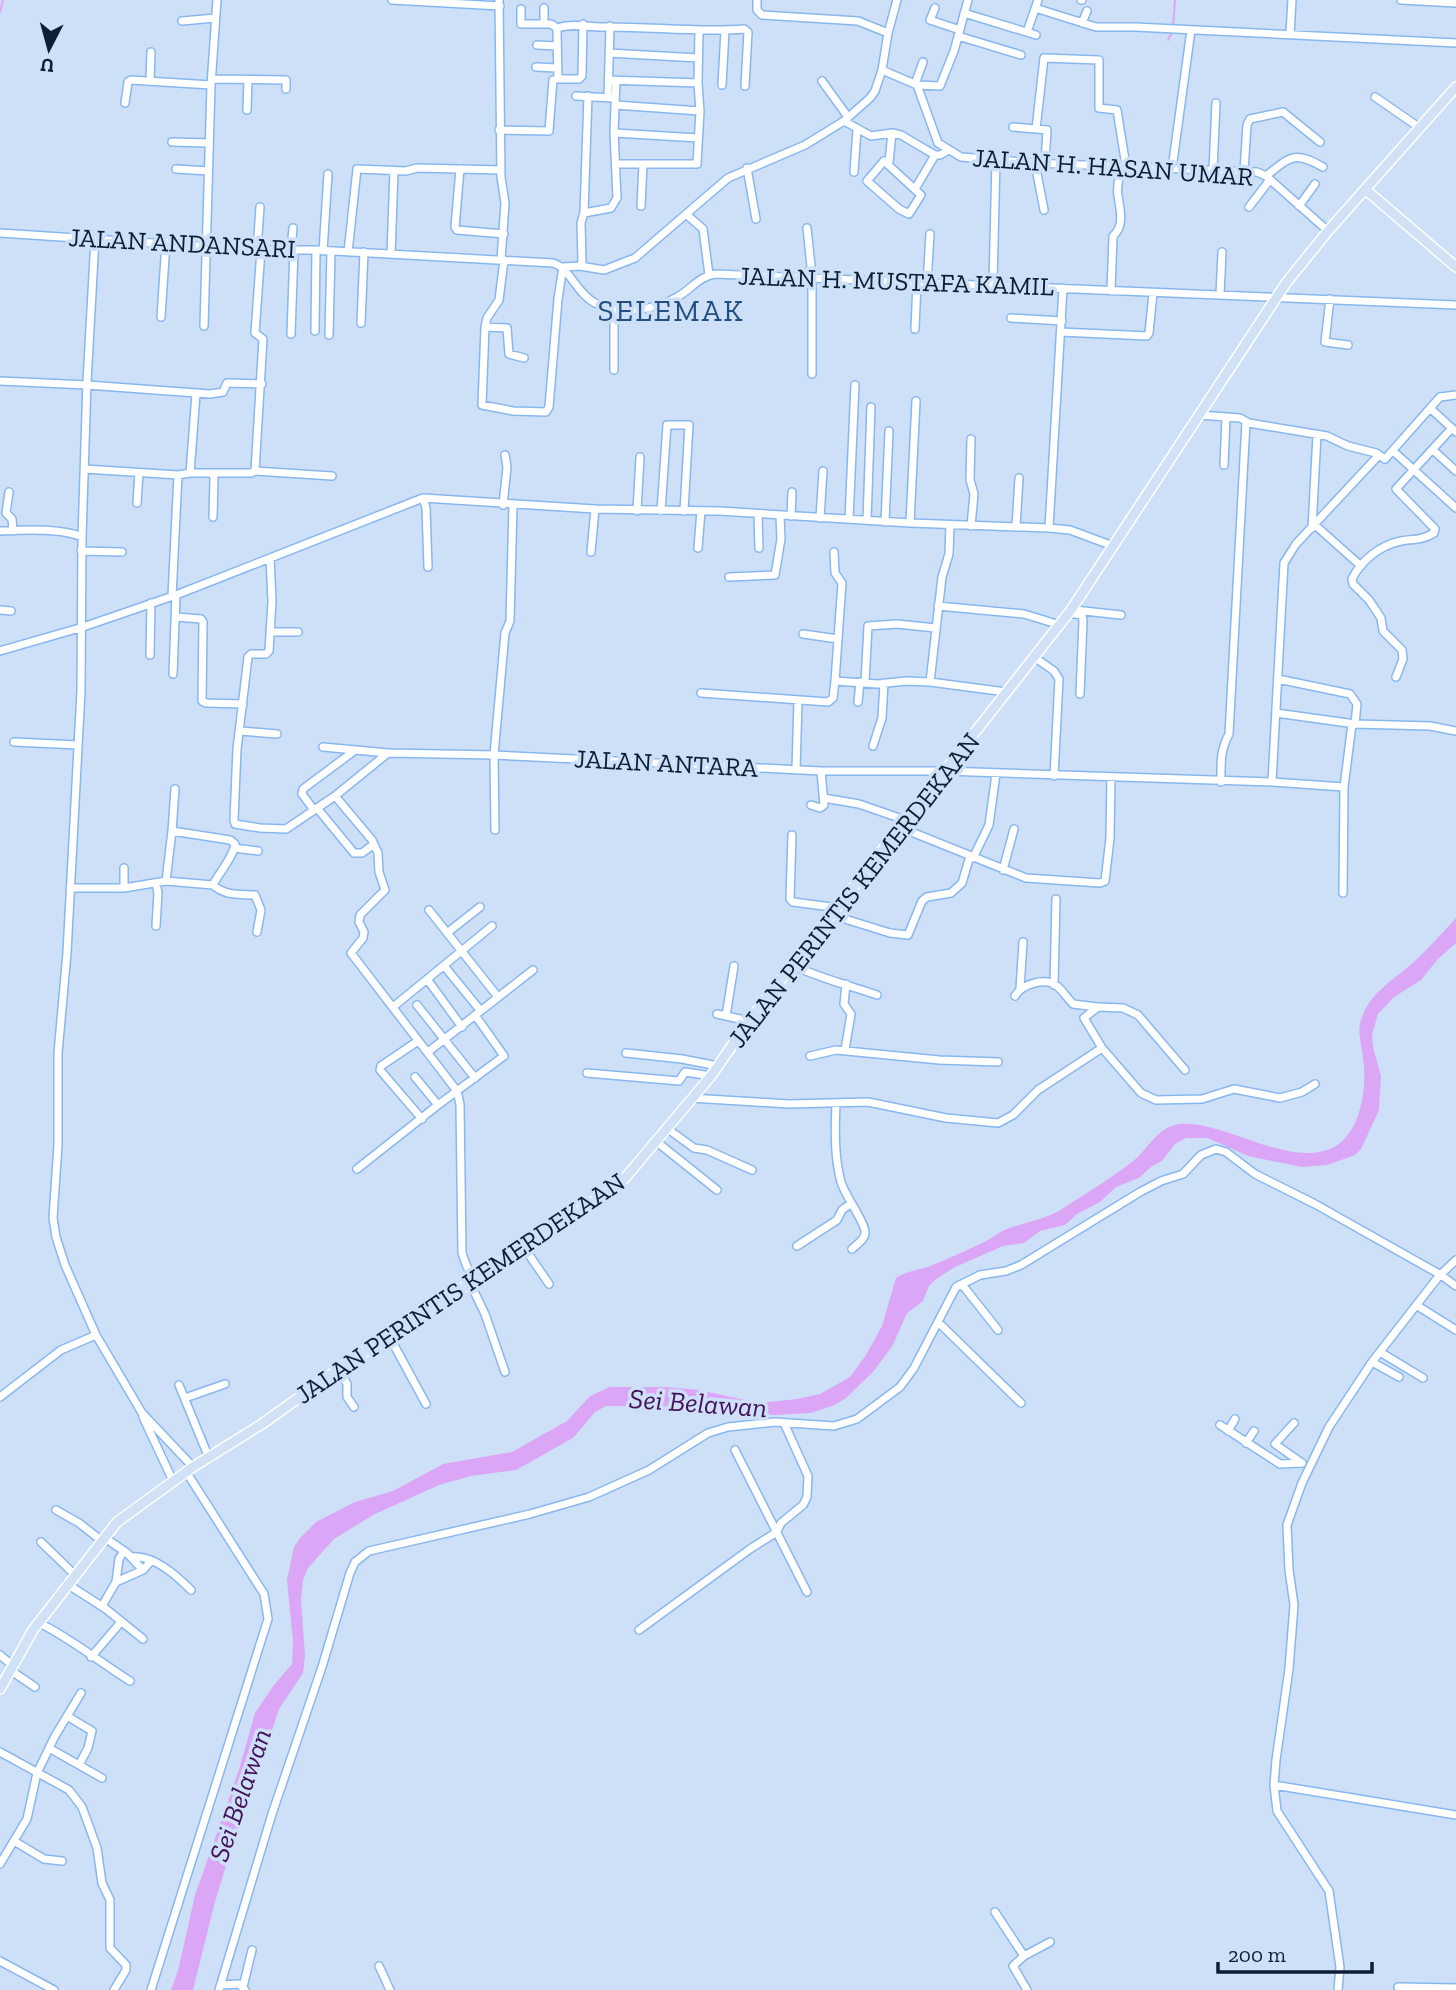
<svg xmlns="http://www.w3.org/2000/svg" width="1456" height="1990" viewBox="0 0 1456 1990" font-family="'Zilla Slab',serif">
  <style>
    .water { fill: #dca6f7 }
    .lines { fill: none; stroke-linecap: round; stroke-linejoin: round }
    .stream { stroke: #dca6f7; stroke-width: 2 }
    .minor-casing { stroke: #88b7f0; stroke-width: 10 }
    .major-casing { stroke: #fff; stroke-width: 12 }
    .minor { stroke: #fff; stroke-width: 7 }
    .major { stroke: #d1e2f6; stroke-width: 9 }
    .labels { text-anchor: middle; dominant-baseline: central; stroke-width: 7; stroke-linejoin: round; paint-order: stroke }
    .street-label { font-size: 26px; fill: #0b1e33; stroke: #cde0f8 }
    .water-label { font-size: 28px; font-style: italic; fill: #441159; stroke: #cde0f8 }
    .quarter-label { font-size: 30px; letter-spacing: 2px; fill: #224e80; stroke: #cde0f8 }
  </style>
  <rect width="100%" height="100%" fill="#cde0f8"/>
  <path class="water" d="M1456,918V943L1438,959L1421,980L1394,997L1378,1014L1372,1035L1373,1047L1381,1076L1379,1110L1361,1149L1355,1155L1327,1165L1302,1167L1248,1156L1208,1138H1186L1175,1144L1162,1161L1151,1167L1139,1178L1116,1187L1100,1202L1077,1214L1065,1225L1040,1231L1024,1243L1003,1246L953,1268L935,1280L929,1286L923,1301L907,1313L893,1345L873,1372L846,1398L835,1405L811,1413L775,1415L725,1412L710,1407L606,1406L595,1412L573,1438L516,1470L471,1476L439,1485L373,1515L334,1539L308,1568L303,1580L301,1600L305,1656L303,1673L279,1709L264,1755L249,1790L215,1902L193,1990H171L178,1971L195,1895L238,1773L255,1713L274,1685L292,1664L293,1642L287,1580L294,1547L300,1538L316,1522L355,1502L393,1491L443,1464L512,1452L567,1421L590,1396L610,1387H666L699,1390L759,1403L797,1399L820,1394L850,1377L866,1355L882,1326L896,1278C906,1271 919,1270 930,1266C948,1259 967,1250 984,1242C992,1238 999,1232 1007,1229C1025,1222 1045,1220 1062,1209C1085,1194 1110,1179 1132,1162C1149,1149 1157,1126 1181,1124C1226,1120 1298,1175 1340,1143C1362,1126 1367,1084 1363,1059C1362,1044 1356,1032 1362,1017C1370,994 1390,982 1408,967C1425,953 1441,934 1456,918Z"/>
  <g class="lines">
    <path class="stream" d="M0,12L3,0
      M1173,27L1175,0
      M1168,40L1172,32"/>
    <defs>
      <path id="minor" d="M392,0L500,6
        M499,0L501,177L505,203L501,260
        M757,0V10L762,15L858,21L888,33
        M1081,0H1082
        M1401,0L1456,3
        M544,8V24
        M935,8L930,20L960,30
        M1035,8L1096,27H1135L1456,43
        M521,9V24H551L557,28
        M964,13L1036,35
        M182,21L215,18
        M1082,23L1087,11
        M583,24L582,76L579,79H558L557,32V28C572,23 586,27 601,27C649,26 696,33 744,29L748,32L745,86
        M1027,32L1038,0
        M1290,34L1292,0
        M958,36L1021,55
        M537,45L557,46
        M609,53L698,58
        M536,67L557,68
        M882,70L888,33L897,0
        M212,79L286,80V89
        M609,80L698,83
        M150,81L151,52
        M822,81L848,117
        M915,84L923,62
        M722,85L725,30
        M917,85L940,86L954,51L968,0
        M576,96L612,98
        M608,97L610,26
        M1375,97L1420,128
        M125,103L128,82L131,80L211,85
        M615,105L700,111
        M247,110L248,80
        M844,121L871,136L892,133L901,135L935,155H940L949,150
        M1013,127L1047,130L1045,163
        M1036,129L1044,58L1099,60V108L1117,110L1126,166
        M499,130L549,131L553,80
        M615,133L698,138
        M172,142L209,143
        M884,161L921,195L909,214L899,209L867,181L884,161L889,162L892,133
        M1035,163L1044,210
        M616,164H697L700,111L698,83L699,31
        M747,168L756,219
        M176,169L208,171
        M460,169L455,227L457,230L504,234
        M1172,169L1191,30
        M1213,170L1216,103
        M1244,171L1247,125L1250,119L1283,112L1320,142
        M854,172L857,129
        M1266,176C1291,156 1294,151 1323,167
        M915,189L935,155
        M641,206L643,164
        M1299,206L1315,184
        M1249,207L1269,181
        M584,213L588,96
        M687,215L703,229L709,275
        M807,228L811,266L808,277
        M0,233L261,250H316L553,263C570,268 577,294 595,303C621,316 655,310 679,296C691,289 700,276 715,274L1456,305
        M95,239L87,382L82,537L81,691L67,953L58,1053V1145L53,1218L56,1237L65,1265L96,1335L142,1413L193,1467
        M257,250L260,207
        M291,250L293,228
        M323,251L328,174
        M348,252L357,169L406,171L417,168L501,170
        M391,254L394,171
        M504,260L499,300L487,318L485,327L482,405L513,411L546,412L549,407L558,299L563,267L580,266L582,262L581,223L584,213L611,208L617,198L614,132L616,80
        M580,266L604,270L635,258L728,178L805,145L844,121L870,98L875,91L882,70L917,85L938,143L961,157L1035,163L1257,172L1266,176L1328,231
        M812,276V374
        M927,283L930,234
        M993,285L996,160
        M1111,291L1113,236C1125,226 1120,209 1118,196C1116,187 1120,175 1121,166
        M1220,295L1222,252
        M1330,299L1325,342L1348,345
        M161,317L166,242
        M1011,318L1062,321
        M361,323L364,252
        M204,326L211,85L217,0
        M485,327L507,328L509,354L524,358
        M915,329L917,282
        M315,331L316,250
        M1061,332L1147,336L1149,333L1153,293
        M291,334L294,250
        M329,335L331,251
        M614,370V310
        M0,381L87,385L210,394L223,392L227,383L262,384
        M1431,409L1456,432
        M1199,415L1240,418L1249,423L1327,436L1348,446L1376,453L1385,459L1440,397L1456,395
        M971,439L970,480L974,494L971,526
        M1433,450L1456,471
        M1393,451L1456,508
        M1224,465L1226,417
        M85,469L178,475L190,473H251L255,471L263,339L255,333L261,250
        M255,471L332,476
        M190,473L196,394
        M213,473L214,479L213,517
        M9,492L6,513L12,519L13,531
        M423,498L426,508L428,567
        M137,503L139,473
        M503,505L507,467L505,455
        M637,511L640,457
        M661,511L667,425H689L684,511
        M758,514L759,548
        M791,516L792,492
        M820,518L823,471
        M849,519L855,385
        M867,520L871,407
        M885,522L889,431
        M910,523L916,401
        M1315,525L1361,566
        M1016,527L1019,478
        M1049,528L1063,288
        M1312,528L1317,435
        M0,531C22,530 62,528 82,537
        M698,548L701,511
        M81,551L122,552
        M591,552L595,509
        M834,552L835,573L842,583L835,681
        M270,558L272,601L269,651L266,654H251L248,657L237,749L234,820L235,824L260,828L286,829L335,796L372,840L378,853L379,872L385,890L360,915L359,922L364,932L363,938L351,953L457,1091L460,1104L462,1253L467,1267L476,1280
        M729,577L775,575L781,539L780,516
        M172,596L178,475
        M938,606L1024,614L1060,625
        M0,610L11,611
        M1075,610L1121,615
        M1068,613L1082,615L1083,621L1080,694
        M176,617L201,619L203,622L202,701L206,703L243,704
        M270,632H298
        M803,634L838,639
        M0,651L83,627L176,595L423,498L595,509L719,511L910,523L1049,528L1070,530L1113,546
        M150,655L151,603
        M1034,657L1054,671L1059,679L1054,776
        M173,674L176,595
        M1396,677L1403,659L1402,650L1383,631L1381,618L1369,600L1353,584L1352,579C1361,560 1381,545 1401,541C1413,539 1423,540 1434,533L1435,529L1396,489L1452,428
        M1278,679L1350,694L1357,704L1355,724
        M930,682L942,577L949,554L950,525
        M865,683L868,626L897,624L935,628
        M701,693L828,702L833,698L835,681L878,684L906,681L930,682L1006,692
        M858,702L860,682
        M1276,713L1355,724L1430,726L1456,731
        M240,731L277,734
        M14,742L78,745
        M873,746L882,718L884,683
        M323,747L388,753L494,755L821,771H945L1272,782L1344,787
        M796,770L798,701
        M1221,782C1221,762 1220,751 1229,734L1246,422
        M1272,782L1284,563L1296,544L1379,455
        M175,789L172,831L230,840L235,844C233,858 220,871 213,885
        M335,796L388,753
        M824,798L859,804L905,820
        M811,805L820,808L824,805L821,771
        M317,808L354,853H362L374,844
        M314,810L302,794L303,789L354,751
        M899,827L1026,878L1100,883L1105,881L1110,838L1111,778
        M495,830L494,755L505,633L510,621L513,505
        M792,835L790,899L793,902L839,908
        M234,848L258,851
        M973,858L989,825L996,774
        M1003,870L1014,829
        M166,881L172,831
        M156,883L158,893L156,926
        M70,888H124L166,881L213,885C225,896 239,894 255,895L261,910L257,932
        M124,888V868
        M1343,893L1344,787L1352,724
        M429,910L498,997
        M832,915L890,933L908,935L922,901L927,897L951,893L962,883L970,856
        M447,933L480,907
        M792,965C819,978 848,985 877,995
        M445,967L480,1010
        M427,979L462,1027
        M1054,985L1056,899
        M1020,989L1023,942
        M1015,996C1022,984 1045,977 1057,986C1063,991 1068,999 1073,1004L1097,1007
        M417,1005L475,1078
        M393,1007L492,926
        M717,1014L749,1021
        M726,1016L734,966
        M418,1041L381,1066L380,1070L422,1119
        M1102,1048L1084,1018L1098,1007L1123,1008L1138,1015L1185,1070
        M845,1050L851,1014L844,1004L846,984
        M428,1052L533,970
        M626,1053L682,1059L718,1066
        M810,1056L836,1050L939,1060L998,1062
        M587,1073L679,1081L685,1072L711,1076
        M415,1077L438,1105
        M691,1098L789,1104L868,1102L946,1118L998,1123L1013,1115L1038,1090L1102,1048L1141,1093L1156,1100L1202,1099L1234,1089L1280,1098L1302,1092L1315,1084
        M836,1103C835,1129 834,1156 841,1182C845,1196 865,1222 865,1232C866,1239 857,1244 852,1249
        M668,1129L694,1148L707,1150L752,1170
        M657,1142L717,1190
        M357,1169L438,1105L504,1056L475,1015
        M523,1246L549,1284
        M797,1246L837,1220L842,1210L850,1204
        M470,1283L485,1314L505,1372
        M959,1285L964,1287L998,1330
        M1416,1305L1456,1330
        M938,1322L1021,1403
        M389,1336L426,1404
        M1380,1352L1423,1378
        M1372,1362L1399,1377
        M339,1369L347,1384V1397L354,1407
        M179,1385L209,1458
        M0,1397L61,1350L96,1335
        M185,1398L225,1384
        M143,1417L173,1481
        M1294,1423L1275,1444L1302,1463
        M1220,1425L1280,1464L1302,1463
        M1228,1431L1235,1419
        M1246,1443L1254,1431
        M735,1450L807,1592
        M56,1510L79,1523L102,1541
        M105,1538L127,1553L143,1570L151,1561
        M41,1542L75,1575
        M131,1557C154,1555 176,1575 191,1590
        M116,1582L143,1570
        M67,1584L106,1609L143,1639
        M102,1606L116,1582L119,1559L124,1551
        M39,1623C71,1638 99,1662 130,1681
        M639,1630L750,1549L777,1532L781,1523L803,1505L807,1497L808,1476L784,1423
        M0,1655L12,1665
        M91,1657L121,1622
        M10,1670L35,1687
        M67,1716L92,1731L88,1748L79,1765
        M49,1748L102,1778
        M0,1752L69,1790L82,1807L97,1848L102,1883L110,1900V1948L126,1965V1970L114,1990
        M1274,1785L1456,1815
        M14,1841L44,1859L62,1861
        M0,1864L27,1819L37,1773L55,1736L81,1693
        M995,1912L1024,1956L1013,1966L1027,1990
        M1024,1956L1050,1942
        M0,1961L54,1990
        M379,1966L390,1990
        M221,1985L239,1984L245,1990
        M243,1987L252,1950
        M151,1990L268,1619L264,1594L187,1473
        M219,1990L272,1814L322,1667L350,1573L355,1562L369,1551L530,1514L589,1497L649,1470L708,1433L728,1427L775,1422L834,1426L857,1419L900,1387L914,1368L956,1287L980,1275L1006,1271L1021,1265L1140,1192L1161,1181L1183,1174L1201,1155L1216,1149L1226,1152L1255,1174L1315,1204L1441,1275L1456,1286
        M1338,1990L1340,1967L1329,1891L1277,1811L1274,1785L1276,1760L1289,1669L1294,1605L1289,1570L1287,1525L1302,1483L1329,1427L1372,1362L1439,1276L1456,1260
        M1399,1990L1398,1987L1456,1988"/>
      <path id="major" d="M1366,190L1456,267
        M0,1689L33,1630L117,1522L193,1467L262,1424L339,1369L620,1184L711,1076L749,1021L792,965L1071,610L1286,283L1328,231L1456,87"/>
    </defs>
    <use href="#minor" class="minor-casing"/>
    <use href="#major" class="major-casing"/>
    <use href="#minor" class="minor"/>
    <use href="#major" class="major"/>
  </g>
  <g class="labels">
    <g class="street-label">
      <text transform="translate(1113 167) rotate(4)">JALAN H. HASAN UMAR</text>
      <text transform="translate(182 243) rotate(3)">JALAN ANDANSARI</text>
      <text transform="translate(896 281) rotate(2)">JALAN H. MUSTAFA KAMIL</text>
      <text transform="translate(666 763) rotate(3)">JALAN ANTARA</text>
      <text transform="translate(854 890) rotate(-52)">JALAN PERINTIS KEMERDEKAAN</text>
      <text transform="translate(460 1288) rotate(-34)">JALAN PERINTIS KEMERDEKAAN</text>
    </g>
    <g class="water-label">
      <text transform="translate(698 1403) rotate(4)">Sei Belawan</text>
      <text transform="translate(240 1795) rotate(-71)">Sei Belawan</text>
    </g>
    <g class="quarter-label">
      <text x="671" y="311">SELEMAK</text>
    </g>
  </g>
  <g transform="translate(49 49) rotate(186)" stroke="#cde0f8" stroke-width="5" paint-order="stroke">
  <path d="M0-5L12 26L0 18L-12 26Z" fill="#0b1e33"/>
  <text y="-10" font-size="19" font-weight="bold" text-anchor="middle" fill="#0b1e33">U</text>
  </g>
  <path d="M1218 1962v10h154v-10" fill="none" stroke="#0b1e33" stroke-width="3.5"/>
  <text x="1228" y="1962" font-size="21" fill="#0b1e33" stroke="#cde0f8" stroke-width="5" paint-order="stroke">200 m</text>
</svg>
